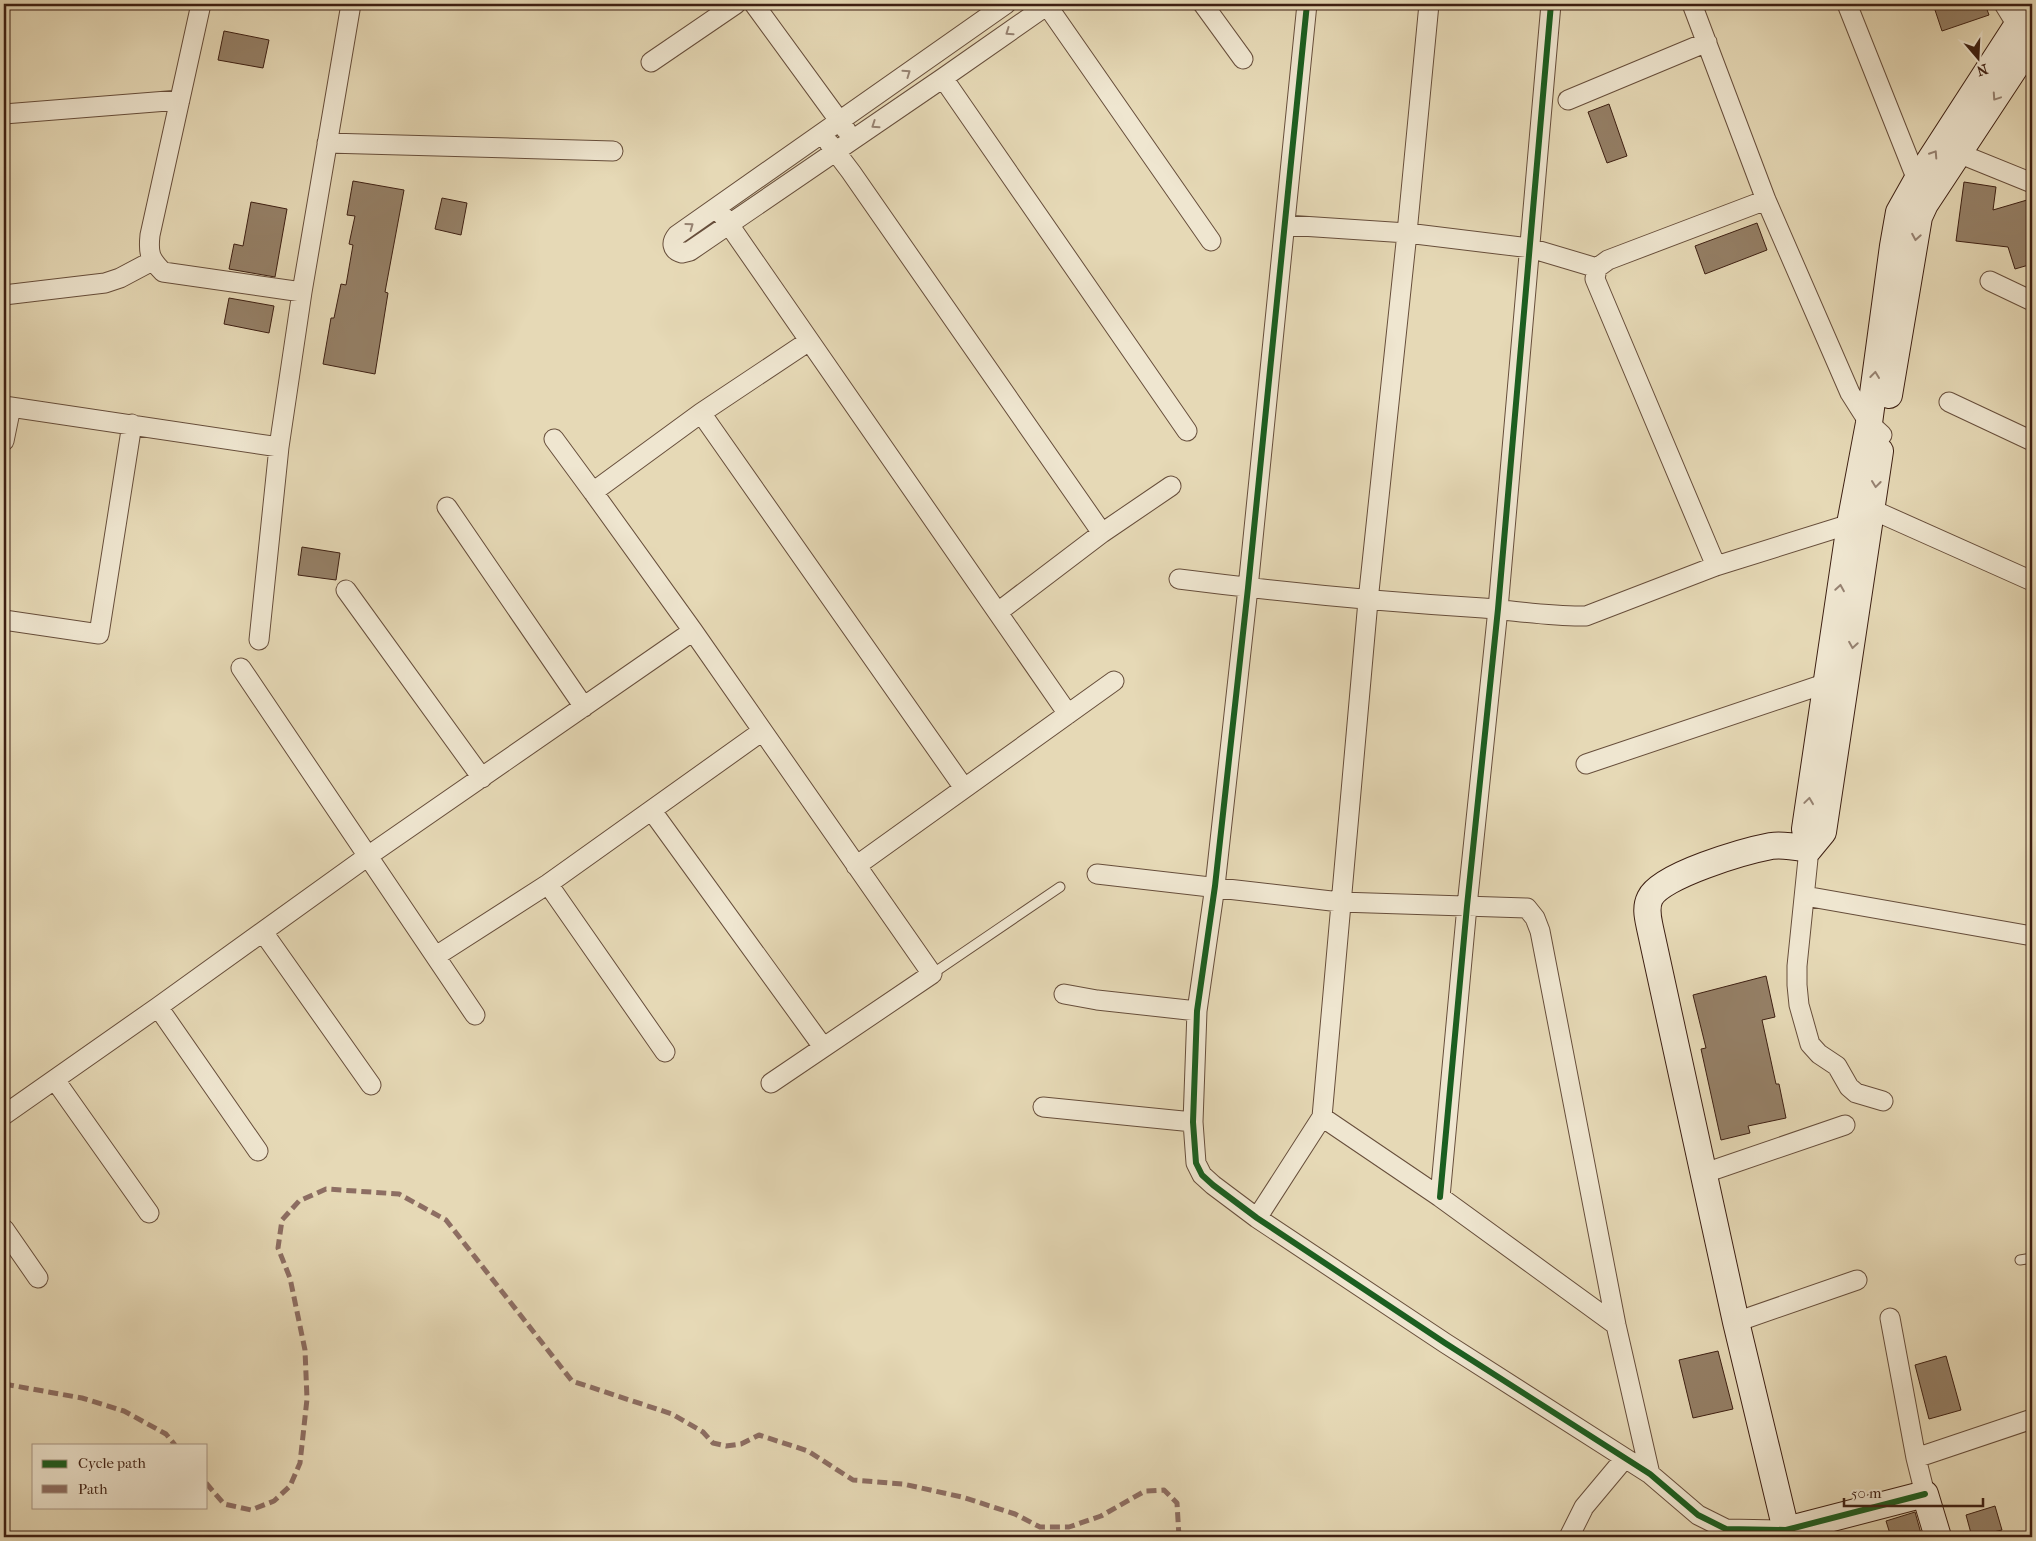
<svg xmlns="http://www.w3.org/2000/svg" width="2036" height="1541" viewBox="0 0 2036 1541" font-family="'IM FELL French Canon',serif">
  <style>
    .building { fill: #958067; stroke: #3d1f12 }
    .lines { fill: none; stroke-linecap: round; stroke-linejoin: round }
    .lane-casing { stroke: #674e3b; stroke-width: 11 }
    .street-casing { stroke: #674e3b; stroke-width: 21 }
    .secondary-casing { stroke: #3d1f12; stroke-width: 28 }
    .lane { stroke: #efe6d0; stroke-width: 9 }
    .street { stroke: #efe6d0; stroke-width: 19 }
    .secondary { stroke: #efe6d0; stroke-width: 26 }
    .quiet { stroke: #8d6e63; stroke-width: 5; stroke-dasharray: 10 5; stroke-linecap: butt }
    .cycleway-casing { stroke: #efe6d0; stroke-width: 9 }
    .cycleway { stroke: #1b5e20; stroke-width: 6 }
    .oneway { stroke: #968271 }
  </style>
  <rect width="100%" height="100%" fill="#e6d9b6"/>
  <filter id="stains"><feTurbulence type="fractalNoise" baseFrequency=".004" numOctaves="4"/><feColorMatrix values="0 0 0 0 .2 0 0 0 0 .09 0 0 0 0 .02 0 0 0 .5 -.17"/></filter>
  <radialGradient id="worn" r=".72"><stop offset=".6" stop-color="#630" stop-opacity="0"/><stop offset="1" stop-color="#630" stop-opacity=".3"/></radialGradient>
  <path class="building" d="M1933,4H1985L1989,15L1942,31Z
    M224,31L269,40L263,68L218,60Z
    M1609,104L1627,156L1607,163L1588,112Z
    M353,181L404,190L385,292L388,293L375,374L323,364L331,318H334L341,284L346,285L353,245L349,244L355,216L347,215Z
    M1964,182L1996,187L1993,210L2027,200L2029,208L2032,207V264L2015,269L2008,247L1956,241Z
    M442,198L467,203L461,235L435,229Z
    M251,202L287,209L275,277L229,269L234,244L243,246Z
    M1757,223L1767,250L1705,274L1695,246Z
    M229,298L274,306L269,333L224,324Z
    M302,547L340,553L336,580L298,575Z
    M1766,976L1775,1017L1762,1020L1776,1084H1779L1786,1118L1748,1126L1750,1133L1721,1140L1701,1049L1706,1048L1693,995Z
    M1718,1351L1733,1409L1693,1418L1679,1360Z
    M1946,1356L1961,1410L1929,1419L1915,1365Z
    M1995,1506L2002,1530L1972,1537L1966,1515Z
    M1915,1512L1922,1537H1891L1886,1521Z"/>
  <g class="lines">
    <defs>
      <path id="lane" d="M932,974L1060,887
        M2020,1260L2032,1258"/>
      <path id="street" d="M201,4L150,235C148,254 150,259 163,272L302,292
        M754,4L846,130
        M1006,4L677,235C671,242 671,250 682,253L690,251L943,78L1049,4
        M1046,4L1211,241
        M1203,4L1243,59
        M1307,4L1248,588L1215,886L1197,1011L1193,1122L1196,1163L1202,1175L1213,1185L1257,1218L1445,1343L1650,1474L1698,1515L1726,1529L1786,1530
        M1692,4L1766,200L1850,393L1869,423L1882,435
        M1847,4L1917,180
        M2004,4L2023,35
        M651,62L736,4
        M943,78L1187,431
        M1568,100L1707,42
        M4,114L180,100
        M327,143L613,151
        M829,143L851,172L1102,533
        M1958,153L2032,183
        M723,216L1068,714
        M1286,225L1407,233L1530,248L1597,268L1608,260L1766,200
        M1597,268L1595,279L1716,566
        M1990,281L2032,301
        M4,295L105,283L120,278L152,261
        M1949,402L2032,441
        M4,406L279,447
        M701,413L964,788
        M554,439L593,492L701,413L809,341
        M4,441L11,407
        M593,492L693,631L932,974L771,1083
        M447,507L584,707
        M1873,510L2032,581
        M1179,579C1281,592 1381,602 1483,608C1518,611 1552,617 1586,616L1716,566L1850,524
        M346,590L482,778
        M998,612L1102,533L1171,486
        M4,620L99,634L132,424
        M259,640L279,447L302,292L351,4
        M241,668L475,1015
        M1586,764L1827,683
        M652,811L823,1047
        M1809,849L1797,966V985L1799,1005L1810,1044L1819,1054L1837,1066L1849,1087L1856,1093L1883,1101
        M856,866L1114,681
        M1097,874L1340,902L1527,908L1535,918L1540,931L1616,1325L1650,1474
        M548,884L665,1052
        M1805,896L2032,936
        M263,932L371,1085
        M436,956L548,884L761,732
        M1064,994L1097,1000L1197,1011
        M158,1007L258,1151
        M55,1080L149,1213
        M1043,1107L1193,1122
        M4,1115L158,1007L368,856L693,631
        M1322,1117L1440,1197L1616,1325
        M1702,1174L1845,1125
        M1440,1197L1467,906L1498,609L1551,4
        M1257,1218L1322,1117L1368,601L1407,233L1429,4
        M4,1229L38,1278
        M1890,1318L1916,1458L1925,1494
        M1736,1322L1857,1280
        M1916,1458L2032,1419
        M1569,1537L1584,1507L1625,1458"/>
      <path id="secondary" d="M1889,395L1919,217L1925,204L2032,42
        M1809,849C1797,847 1783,844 1771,846C1745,851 1661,875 1650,898C1645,908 1648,918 1650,928L1736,1322L1786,1530L1925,1494L1938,1537
        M1809,849L1805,829L1850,524L1869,423L1893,246L1899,212L1917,180L2031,4
        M1809,849L1823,832L1880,451"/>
    </defs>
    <use href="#lane" class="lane-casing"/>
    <use href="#street" class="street-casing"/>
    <use href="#secondary" class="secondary-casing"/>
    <use href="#lane" class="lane"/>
    <use href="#street" class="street"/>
    <use href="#secondary" class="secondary"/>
    <path class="quiet" d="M4,1384L82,1398L124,1411L166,1434L175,1445
      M206,1483L224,1504L251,1510L274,1501L290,1486L300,1463L307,1399L305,1350L290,1278L278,1248L282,1220L299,1201L326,1189L399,1194L446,1220L572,1381L672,1414L703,1432L713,1443L726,1446L741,1444L759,1435L808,1451L853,1480L903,1484L962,1497L1015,1514L1040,1527H1069L1101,1516L1145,1491L1164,1490L1177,1503L1179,1537"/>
    <defs>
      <path id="cycleway" d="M1307,4L1248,588L1215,886L1197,1011L1193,1122L1196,1163L1202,1175L1213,1185L1257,1218L1445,1343L1650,1474L1698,1515L1726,1529L1786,1530L1925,1494
        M1440,1197L1467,906L1498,609L1551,4"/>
    </defs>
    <use href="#cycleway" class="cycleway-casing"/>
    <use href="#cycleway" class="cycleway"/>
  </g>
  <defs><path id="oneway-chevron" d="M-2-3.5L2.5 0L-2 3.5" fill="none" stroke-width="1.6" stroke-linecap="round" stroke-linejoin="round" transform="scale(1.25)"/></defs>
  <g class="oneway">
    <use href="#oneway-chevron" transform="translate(1009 32) rotate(145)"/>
    <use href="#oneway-chevron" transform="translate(907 73) rotate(-35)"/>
    <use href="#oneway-chevron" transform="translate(1996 97) rotate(124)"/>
    <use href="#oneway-chevron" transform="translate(875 125) rotate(146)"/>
    <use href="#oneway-chevron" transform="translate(1934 154) rotate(-57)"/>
    <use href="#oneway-chevron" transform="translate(690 226) rotate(-36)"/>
    <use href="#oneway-chevron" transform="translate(1916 237) rotate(100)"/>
    <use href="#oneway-chevron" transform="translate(1875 375) rotate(-83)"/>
    <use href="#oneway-chevron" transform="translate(1876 484) rotate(97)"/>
    <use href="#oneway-chevron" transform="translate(1840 588) rotate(-81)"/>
    <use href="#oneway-chevron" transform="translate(1853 645) rotate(99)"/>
    <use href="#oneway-chevron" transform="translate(1809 801) rotate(-82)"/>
  </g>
  <rect width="2036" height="1541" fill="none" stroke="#e6d9b6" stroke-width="20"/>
  <rect x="5" y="5" width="2026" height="1531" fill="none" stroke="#3d1f12" stroke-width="2.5"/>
  <rect x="10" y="10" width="2016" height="1521" fill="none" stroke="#3d1f12"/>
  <rect x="32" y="1444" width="175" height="65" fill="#efe6d0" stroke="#a89684"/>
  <rect x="42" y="1460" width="25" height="8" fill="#1b5e20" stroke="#a89684"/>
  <text x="78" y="1468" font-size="15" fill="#3d1f12">Cycle path</text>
  <rect x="42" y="1485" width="25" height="8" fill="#8d6e63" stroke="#a89684"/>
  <text x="78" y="1494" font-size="15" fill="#3d1f12">Path</text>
  <g transform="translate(1978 58) rotate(161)" stroke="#efe6d0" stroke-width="4" paint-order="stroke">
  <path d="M0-4L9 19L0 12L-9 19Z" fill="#3d1f12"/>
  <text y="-8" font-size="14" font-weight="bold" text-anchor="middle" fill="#3d1f12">N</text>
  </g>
  <path d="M1844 1498v8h139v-8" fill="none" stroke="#3d1f12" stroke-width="2.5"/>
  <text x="1851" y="1498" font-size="15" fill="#3d1f12" stroke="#efe6d0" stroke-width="4" paint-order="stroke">50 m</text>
  <rect width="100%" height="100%" filter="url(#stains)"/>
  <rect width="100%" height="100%" fill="url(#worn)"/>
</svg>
